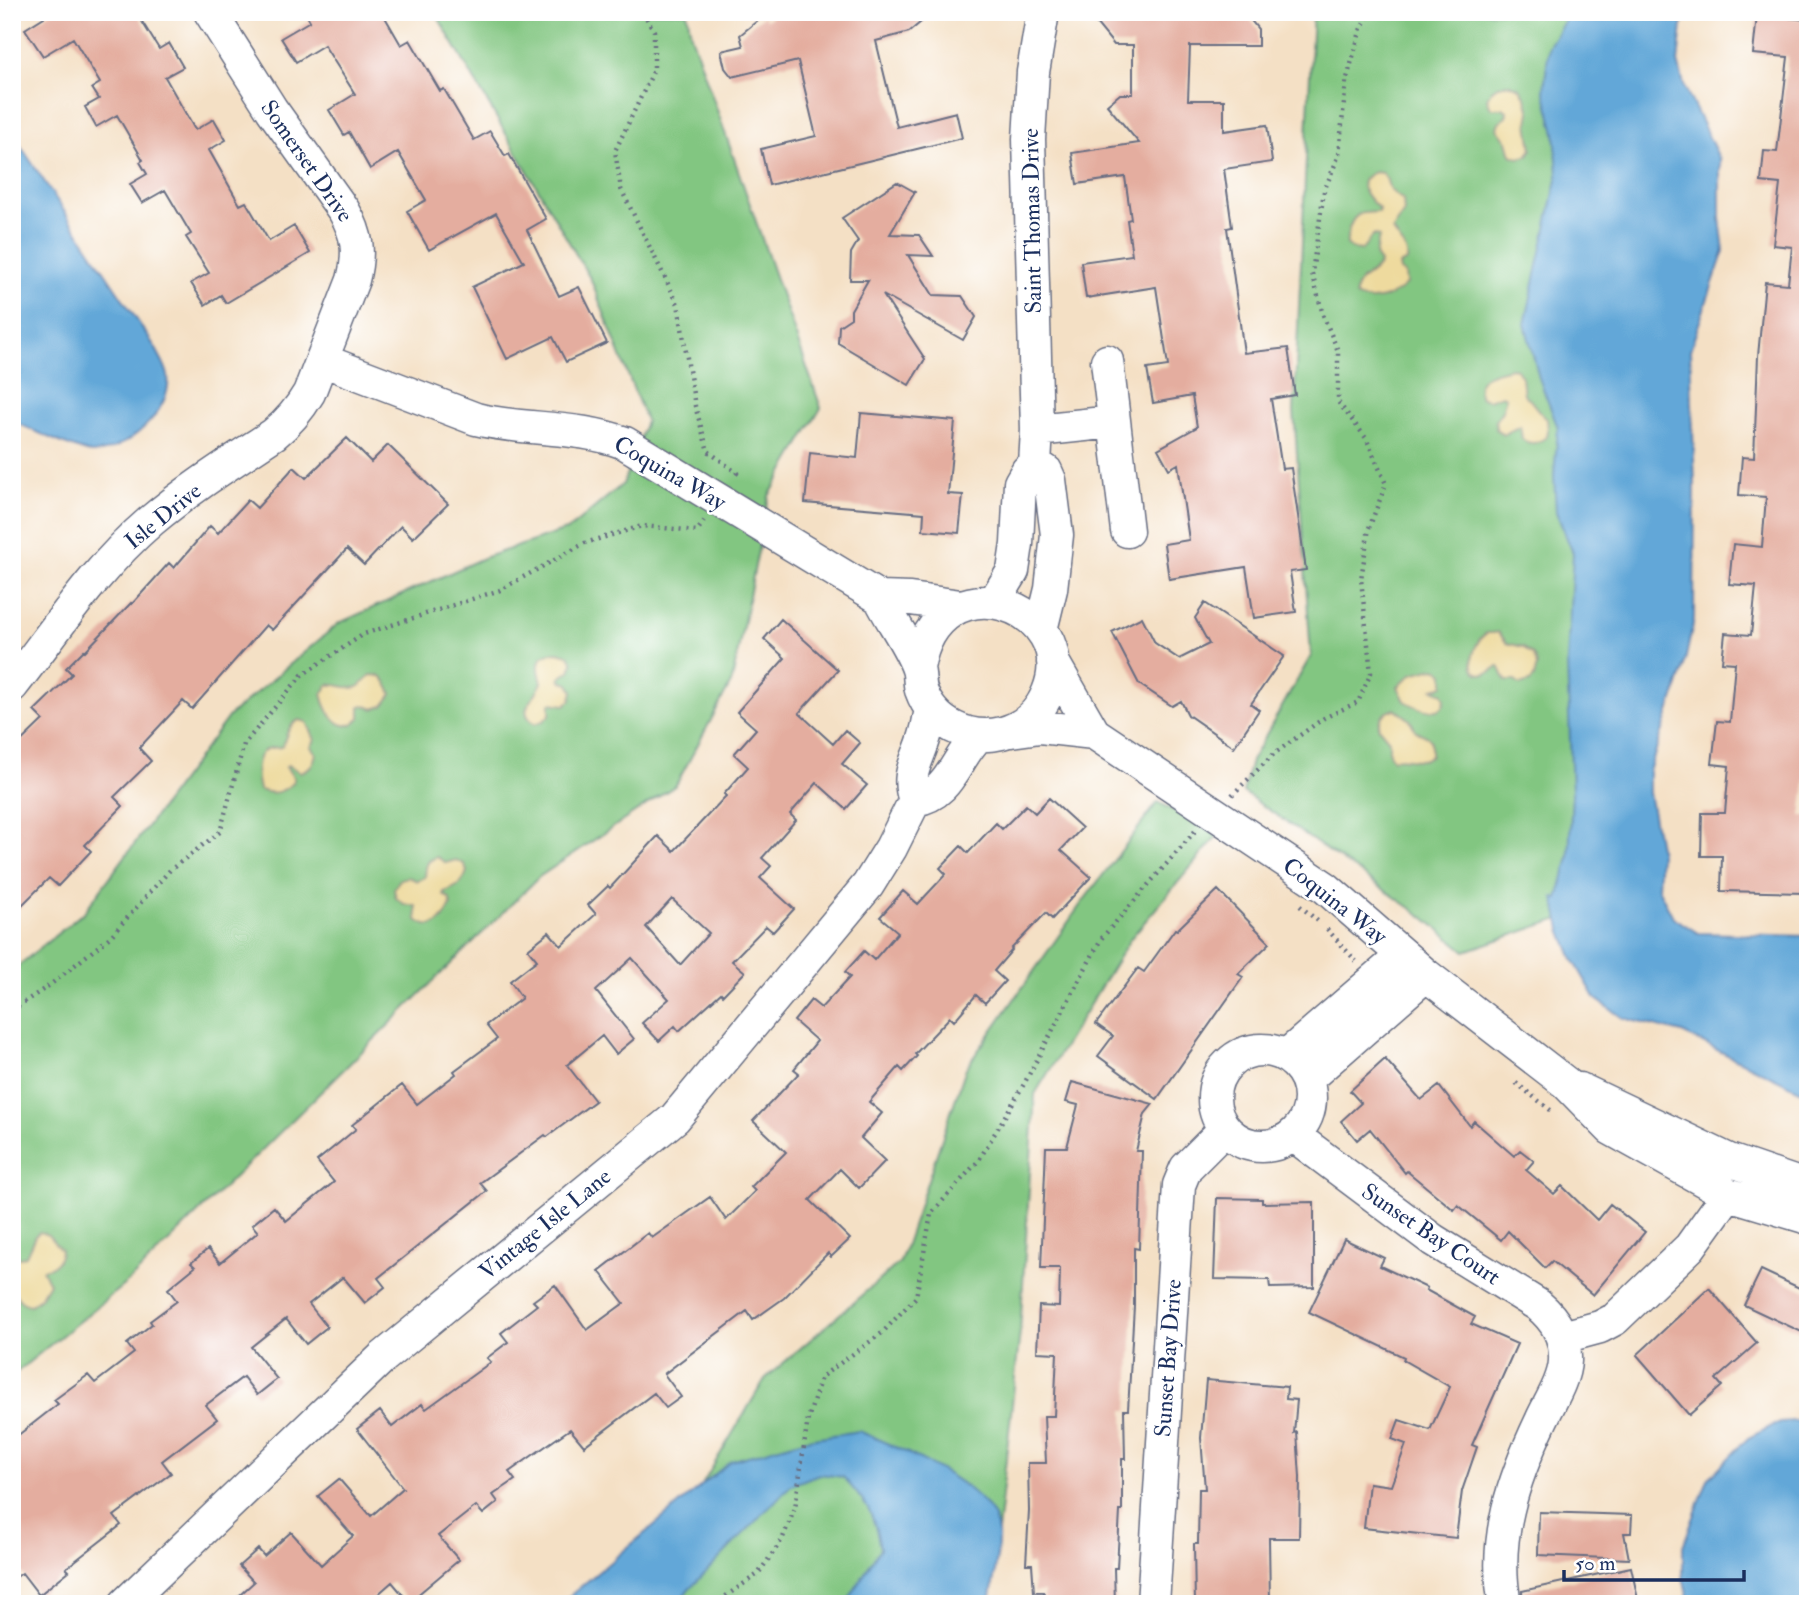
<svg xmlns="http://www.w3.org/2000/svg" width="1820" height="1616" viewBox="0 0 1820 1616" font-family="'IM FELL Double Pica',serif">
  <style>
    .green { fill: #82c681; stroke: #4e7a70; stroke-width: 2 }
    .sand { fill: #eeda9e; stroke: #84847e; stroke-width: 2 }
    .water { fill: #62a7d8; stroke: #3e6b9b; stroke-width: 2 }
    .building { fill: #e4ad9f; fill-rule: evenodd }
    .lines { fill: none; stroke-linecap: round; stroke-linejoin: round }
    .minor-casing { stroke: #676d82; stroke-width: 35 }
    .path { stroke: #676d82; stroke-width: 4.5; stroke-dasharray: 2 5; stroke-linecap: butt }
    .minor { stroke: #fff; stroke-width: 32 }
    .labels { text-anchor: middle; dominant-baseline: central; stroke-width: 5; stroke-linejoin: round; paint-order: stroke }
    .street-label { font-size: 23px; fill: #1b2f5e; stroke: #fff }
  </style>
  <rect width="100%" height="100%" fill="#fff"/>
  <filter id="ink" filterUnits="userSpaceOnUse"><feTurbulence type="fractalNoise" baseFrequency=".0143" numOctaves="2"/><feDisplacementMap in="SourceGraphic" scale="14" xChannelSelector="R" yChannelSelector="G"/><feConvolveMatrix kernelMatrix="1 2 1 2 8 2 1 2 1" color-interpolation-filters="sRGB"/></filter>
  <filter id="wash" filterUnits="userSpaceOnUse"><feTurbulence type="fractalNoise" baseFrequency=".00686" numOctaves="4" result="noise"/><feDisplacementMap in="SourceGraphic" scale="28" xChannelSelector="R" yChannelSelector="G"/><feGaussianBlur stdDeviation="1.57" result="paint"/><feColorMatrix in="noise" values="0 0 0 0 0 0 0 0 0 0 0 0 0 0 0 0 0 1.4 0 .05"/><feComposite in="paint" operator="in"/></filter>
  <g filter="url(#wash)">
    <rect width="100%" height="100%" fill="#f4e0c5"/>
    <path class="green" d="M435,12H687L691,35L821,408L769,496L732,681L676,785L539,877L131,1279L12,1376V971L84,912L229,716L339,623L483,558L569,529L623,484L646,421L591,280Z
      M1313,12H1654L1580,912L1465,951L1425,918L1243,792L1251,761L1311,656L1294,411Z
      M1158,802L1218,835L1130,939L1035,1094L1020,1332L998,1531L926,1604H631L765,1379L900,1262L966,1068L1081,904Z"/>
    <path class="sand" d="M1510,84L1520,88L1526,98L1530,112L1528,123L1532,149L1527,156L1519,158L1511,155L1507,141L1497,128L1499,122L1506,117L1507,111L1503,108H1491L1487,99C1491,87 1498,85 1510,84Z
      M1375,172L1382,173L1386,178L1390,190L1403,200L1404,212L1393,230C1398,242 1409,247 1407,261L1399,265L1400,271L1405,274L1406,284C1396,297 1371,305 1356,296C1354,276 1373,278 1380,263L1375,255L1379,237L1375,235L1371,237L1362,250L1351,249L1347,245C1346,236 1350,218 1360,214C1365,212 1373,213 1378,212L1379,209C1368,198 1350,181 1375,172Z
      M1511,368L1517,369L1522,377L1524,394C1533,401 1536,410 1547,419L1548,431L1547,437C1537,443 1532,446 1522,439L1520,426L1503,435L1496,429L1495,421L1502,411L1506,397L1502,395L1488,400L1481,398C1471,374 1494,373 1511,368Z
      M1498,632L1507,643L1523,647L1533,655L1537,665L1534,678L1530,682L1520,685L1515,681H1506L1499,666C1495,668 1489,674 1484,674C1463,675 1474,639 1487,633C1488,633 1497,633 1498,632Z
      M558,652L569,655L573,663L570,671L560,678L561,681L569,684L573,691L571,700L565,705L550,703V715L543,721L535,724C514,709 537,698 542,682C536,664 537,653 558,652Z
      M1433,668L1439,669L1444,673V686L1434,689L1442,693L1445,698C1444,720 1417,708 1405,701L1398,687L1412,674Z
      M371,675C385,675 387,683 392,694L383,706L374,709L363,705L360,707V718C341,738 326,712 322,694L328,685C338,683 348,690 358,687C363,685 366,678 371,675Z
      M1396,709L1410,720L1416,731L1428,737L1431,741V755C1420,766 1407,755 1393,759L1389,753V740L1378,727C1380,716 1385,712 1396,709Z
      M299,720L307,722L315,740L311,747L316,753C314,764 310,769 300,772L288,765L286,767L294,778L293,783C282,793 273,795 259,790C256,779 254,757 265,750C269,747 276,748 282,747C286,737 288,725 299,720Z
      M437,857L446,863L456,860L464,864L467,871C464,883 456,888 444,892L443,895L449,898L451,905C444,921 433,933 417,920L416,906L404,904L396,898L394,889L400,879L408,877L418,881L425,877C426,866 425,861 437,857Z
      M40,1232L48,1235L61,1250C60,1263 53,1267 42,1270L49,1283L40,1298L31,1305C8,1302 12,1274 12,1255L20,1258L26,1256L35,1236Z"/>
    <path class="water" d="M1570,12H1690L1682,26L1678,62L1685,88L1720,160V218L1724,251L1690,350L1695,485L1694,619L1683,671L1649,771V793L1660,852L1658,888L1673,917L1698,933L1808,936V1094L1682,1033L1623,1018L1596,999L1573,959L1561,929L1554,898L1558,899L1569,857L1572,792L1567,663L1573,553L1556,512L1554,475L1558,428L1539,378L1525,324L1558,175L1555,133L1544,90L1549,46Z
      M12,133L155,347C159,355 167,367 168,376C173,411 124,453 92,453C80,452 24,427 12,420Z
      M1808,1420V1604H1690L1683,1578V1546L1708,1479L1748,1438L1780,1422Z
      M859,1431C897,1448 996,1486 998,1533C999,1556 993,1581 990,1604H846L880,1548C874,1512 867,1504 843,1477L819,1474L791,1485L675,1604H560L731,1461L807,1439Z"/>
    <g id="blocks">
      <path class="building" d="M52,12H136L159,49L169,43L183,67L165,77L195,130L214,119L226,140L209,150L240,205L246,202L269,241L294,226L310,253L226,303L221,295L205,305L191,283L209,273L186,237L191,234L165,190L142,203L130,184L147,174L140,162L143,160L117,115L96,127L85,107L99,99L92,88L100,83L73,38L43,56L25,29Z
        M305,12H382L401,45L410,40L440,91L444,89L474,140L490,131L505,156L509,154L546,219L527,230L559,296L579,287L607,343L566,362L553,337L507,359L472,287L524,262L496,213L429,250L407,211L426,200L398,152L370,169L349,132L344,135L329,110L355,94L324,45L296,62L281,38L310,21Z
        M777,12H933L909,32L876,41L897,127L956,112L962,138L769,185L761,149L816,136L798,61L732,77L725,68L721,51L743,46L740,35L763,16L767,20Z
        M1087,12H1129L1133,18H1249L1258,29V46H1190L1188,100H1224V131L1267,125L1272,162L1224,169L1232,227L1227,228L1244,353L1288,348L1295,395L1271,399L1282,469L1291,468L1306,570L1290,572L1296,612L1254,618L1246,567L1169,579L1164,544L1189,540L1178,464L1169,469L1158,449L1197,427L1192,396L1153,403L1147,369L1168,366L1156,287L1086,298L1081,262L1132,255L1127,220L1131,219L1125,177L1077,184L1072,153L1139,143L1107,105L1120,94H1133V45H1114Z
        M1757,15L1808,20V355L1806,375H1808V759L1801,816H1808L1806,893L1721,891L1722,856H1701L1702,813H1725L1729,766L1712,764L1717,721L1730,722L1735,663L1722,662L1725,633L1751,635L1756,586L1729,584L1733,544L1762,547L1766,497L1739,495L1742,457L1754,458L1758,356L1765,282L1788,284L1792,247L1773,245L1780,184L1761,182L1764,151L1777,152L1788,57L1753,54Z
        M897,182L915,192L890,234L919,235L933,256L908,255L933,295L962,296L976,317L963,340L883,295L925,359L909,385L838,343L839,326L851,318V310L868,280H850L851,253L858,241L842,218Z
        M861,413L955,421L948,494L963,495L959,533L923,530L924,513L805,503L810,453L857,458Z
        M347,438L371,462L388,445L448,504L413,538L401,526L364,565L347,549L272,630L266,625L192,709L183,701L139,748L151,761L114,797L123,806L85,845L91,851L58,886L49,878L12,915V750L43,720L34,711L72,674L66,668L84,650L85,651L131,603L132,604L169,563L174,568L210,526L218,533L248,500L257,508L294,467L306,478Z
        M1205,603L1284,656L1251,704L1259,710L1234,747L1188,715L1181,701L1172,706L1139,684L1112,632L1142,617L1155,643L1179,659L1209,644L1195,618Z
        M781,619L838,670L799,713L833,744L845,730L860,743L842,764L867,785L846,809L817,783L790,814L796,820L762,858L771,866L760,878L794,909L773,932L766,926L732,961L745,972L723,995L721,993L679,1031L675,1026L659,1041L642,1023L669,999L632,958L596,991L634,1039L616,1054L602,1036L567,1065L595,1101L547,1137L545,1135L480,1183L487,1191L378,1278L385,1287L365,1303L343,1277L309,1304L327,1327L306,1344L286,1319L251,1347L277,1379L257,1395L243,1377L206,1405L217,1419L162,1461L171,1473L114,1516L121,1525L66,1568L69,1571L39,1595L22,1573L12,1580V1440L58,1404L54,1400L88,1375L95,1383L134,1353L127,1344L152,1324L150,1321L177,1301L168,1289L195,1267L191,1263L208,1249L220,1263L258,1232L252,1225L274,1207L286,1221L334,1182L317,1161L356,1129L352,1125L402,1085L417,1104L456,1074L454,1071L497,1039L486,1025L522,998L510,981L537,960L528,949L549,932L561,946L596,914L588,905L608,886L610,888L658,836L674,851L726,796L724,794L748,767L734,754L756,729L737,712L785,658L764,639ZM672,899L709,933L680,965L646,927Z
        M1049,798L1082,828L1061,850L1091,877L1052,919L1046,913L1011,949L1012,950L994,971L1005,981L985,1003L976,995L954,1021L950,1017L915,1054L917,1056L903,1071L899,1067L869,1102L882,1113L861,1138L885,1161L859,1188L840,1169L810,1200L850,1239L831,1257L828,1253L784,1298L753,1320L747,1311L664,1374L681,1397L666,1408L654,1393L584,1446L570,1429L509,1472L515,1480L493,1495L498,1502L483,1514L476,1506L438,1536L459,1560L409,1602L392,1582L367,1604H230L254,1582L239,1566L258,1549L264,1556L291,1532L321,1565L353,1536L318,1496L339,1479L371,1516L403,1488L357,1429L380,1411L392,1427L422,1404L426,1409L491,1362L487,1358L508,1342L501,1333L537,1305L533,1301L555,1285L587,1330L624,1303L599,1271L648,1233L652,1238L710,1197L726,1220L755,1191L751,1187L786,1152L753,1121L799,1073L794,1069L817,1041L794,1021L811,1000L821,1008L850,977L845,972L864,951L874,960L898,932L880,917L903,891L918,904L946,874L940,868L961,846L968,853L996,823L1002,829L1026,805L1035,813Z
        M1218,890L1270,943L1238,974L1243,977L1157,1099L1098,1056L1113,1036L1096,1024L1138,968L1144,972L1175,929L1177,930Z
        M1385,1059L1421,1100L1439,1086L1470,1126L1474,1121L1514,1156L1520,1150L1534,1161L1526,1170L1554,1194L1562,1186L1597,1220L1610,1204L1645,1232L1593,1295L1552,1261L1545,1268L1508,1231L1501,1240L1458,1205L1454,1210L1407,1171L1405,1173L1370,1129L1357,1140L1341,1121L1361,1103L1350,1091Z
        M1072,1082L1153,1104L1145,1114L1136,1151H1142L1139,1249L1134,1248V1306L1128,1410H1124L1125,1459H1122V1511H1120L1117,1568H1114L1115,1604H1044V1592H1034L1032,1564H1026L1029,1511L1028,1463H1046L1044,1416H1054L1057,1353L1037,1352L1039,1306L1059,1307L1060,1268H1041L1046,1147H1067L1078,1105L1066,1102Z
        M1217,1198L1262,1199V1203L1314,1202V1287L1270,1288L1269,1280L1214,1279Z
        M1344,1239L1384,1258L1380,1266L1427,1288L1426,1290L1475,1317L1471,1324L1517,1344L1472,1445L1477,1447L1462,1491L1456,1538L1364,1528L1369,1483L1391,1486L1406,1444L1392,1439L1399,1420L1430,1430L1450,1387L1403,1360L1404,1357L1309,1312Z
        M1761,1270L1808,1292V1335L1744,1305Z
        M1709,1288L1757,1343L1716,1379L1722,1386L1689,1415L1637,1355Z
        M1206,1380L1287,1387L1286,1399L1297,1400L1294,1433L1297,1432L1300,1477L1299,1538H1269L1270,1604H1195L1194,1544H1198L1199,1489H1205L1201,1438Z
        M1539,1512L1632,1515L1631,1533H1624L1629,1559L1538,1555Z
        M1631,1567L1639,1604H1523L1522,1591Z"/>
    </g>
  </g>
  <g filter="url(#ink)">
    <use href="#blocks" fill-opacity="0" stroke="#676d82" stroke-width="2"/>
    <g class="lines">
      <defs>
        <path id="minor" d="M322,360L476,419C525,431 577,425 625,443L880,598
          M1107,361L1127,531
          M1037,430L1113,422
          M1035,464L1037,430L1029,139L1033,72L1043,12
          M994,602L1013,571L1017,544L1020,483L1027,471L1035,464L1046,471L1050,480L1057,535L1051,589L1041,630
          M918,668C938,553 1083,606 1048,692C1040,712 1024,728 1002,733C969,741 933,724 921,690C919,683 920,675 918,669C912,649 890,619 880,598L910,599L961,606
          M12,686C56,630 96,568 151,521C189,489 232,462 274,434C289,422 299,410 309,393L353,280C360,253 358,235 344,211L272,110L210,12
          M931,709C929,718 928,727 925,736C918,761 905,774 915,800C951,794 954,760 978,736
          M1011,731L1040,727L1094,733L1053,662
          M1094,733L1326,888L1426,975L1566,1083L1611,1129L1728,1194L1808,1218
          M1214 1098a48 48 0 1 1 96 0a48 48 0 1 1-96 0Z
          M1286,1056L1403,955
          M1307,1079L1426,975
          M1580,1089L1729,1160L1808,1187
          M1293,1135L1433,1240L1538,1305C1556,1320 1566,1337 1565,1361C1564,1381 1549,1403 1541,1421C1514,1478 1492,1539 1505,1604
          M1563,1337L1600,1327L1615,1319L1690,1247L1728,1194
          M125,1604L382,1358L675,1118L868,885L891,848L915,800
          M1153,1604L1179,1185L1186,1168L1225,1129"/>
      </defs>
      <use href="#minor" class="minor-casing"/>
      <path class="path" d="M643,12L654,31V70L615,151L621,189L678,304L695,406L708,451L737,473L733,478
        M1232,795L1275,753L1324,718L1358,702L1371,673L1361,579L1369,528L1386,484L1366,438L1338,402V351L1323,315L1312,273L1324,191L1339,155L1346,82L1361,28L1371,12
        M1300,906L1320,923
        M1327,929L1356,961
        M12,1010L50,985L110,937L170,870L220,832L244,744L302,675L364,634L500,590L585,543L642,526L697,531L705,520
        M1516,1083L1553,1112
        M714,1604L758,1574L782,1540L795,1508L808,1419L821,1377L882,1333L916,1297L931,1214L979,1160L1024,1084L1101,939L1196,830"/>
      <use href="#minor" class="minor"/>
    </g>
  </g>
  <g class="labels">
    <g class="street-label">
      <text transform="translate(307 161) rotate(55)">Somerset Drive</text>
      <text transform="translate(1032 221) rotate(-91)">Saint Thomas Drive</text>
      <text transform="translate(670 473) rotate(30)">Coquina Way</text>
      <text transform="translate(163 516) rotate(-39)">Isle Drive</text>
      <text transform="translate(1335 901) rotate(38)">Coquina Way</text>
      <text transform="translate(545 1224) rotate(-39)">Vintage Isle Lane</text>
      <text transform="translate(1431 1234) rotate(34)">Sunset Bay Court</text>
      <text transform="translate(1168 1358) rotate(-86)">Sunset Bay Drive</text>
    </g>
  </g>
  <rect width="1820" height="1616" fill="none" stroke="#fff" stroke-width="42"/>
  <path d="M1564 1570v10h180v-10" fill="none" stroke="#1b2f5e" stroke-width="3.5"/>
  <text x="1575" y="1570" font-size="21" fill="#1b2f5e" stroke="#ffffff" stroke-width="5" paint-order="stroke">50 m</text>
</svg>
